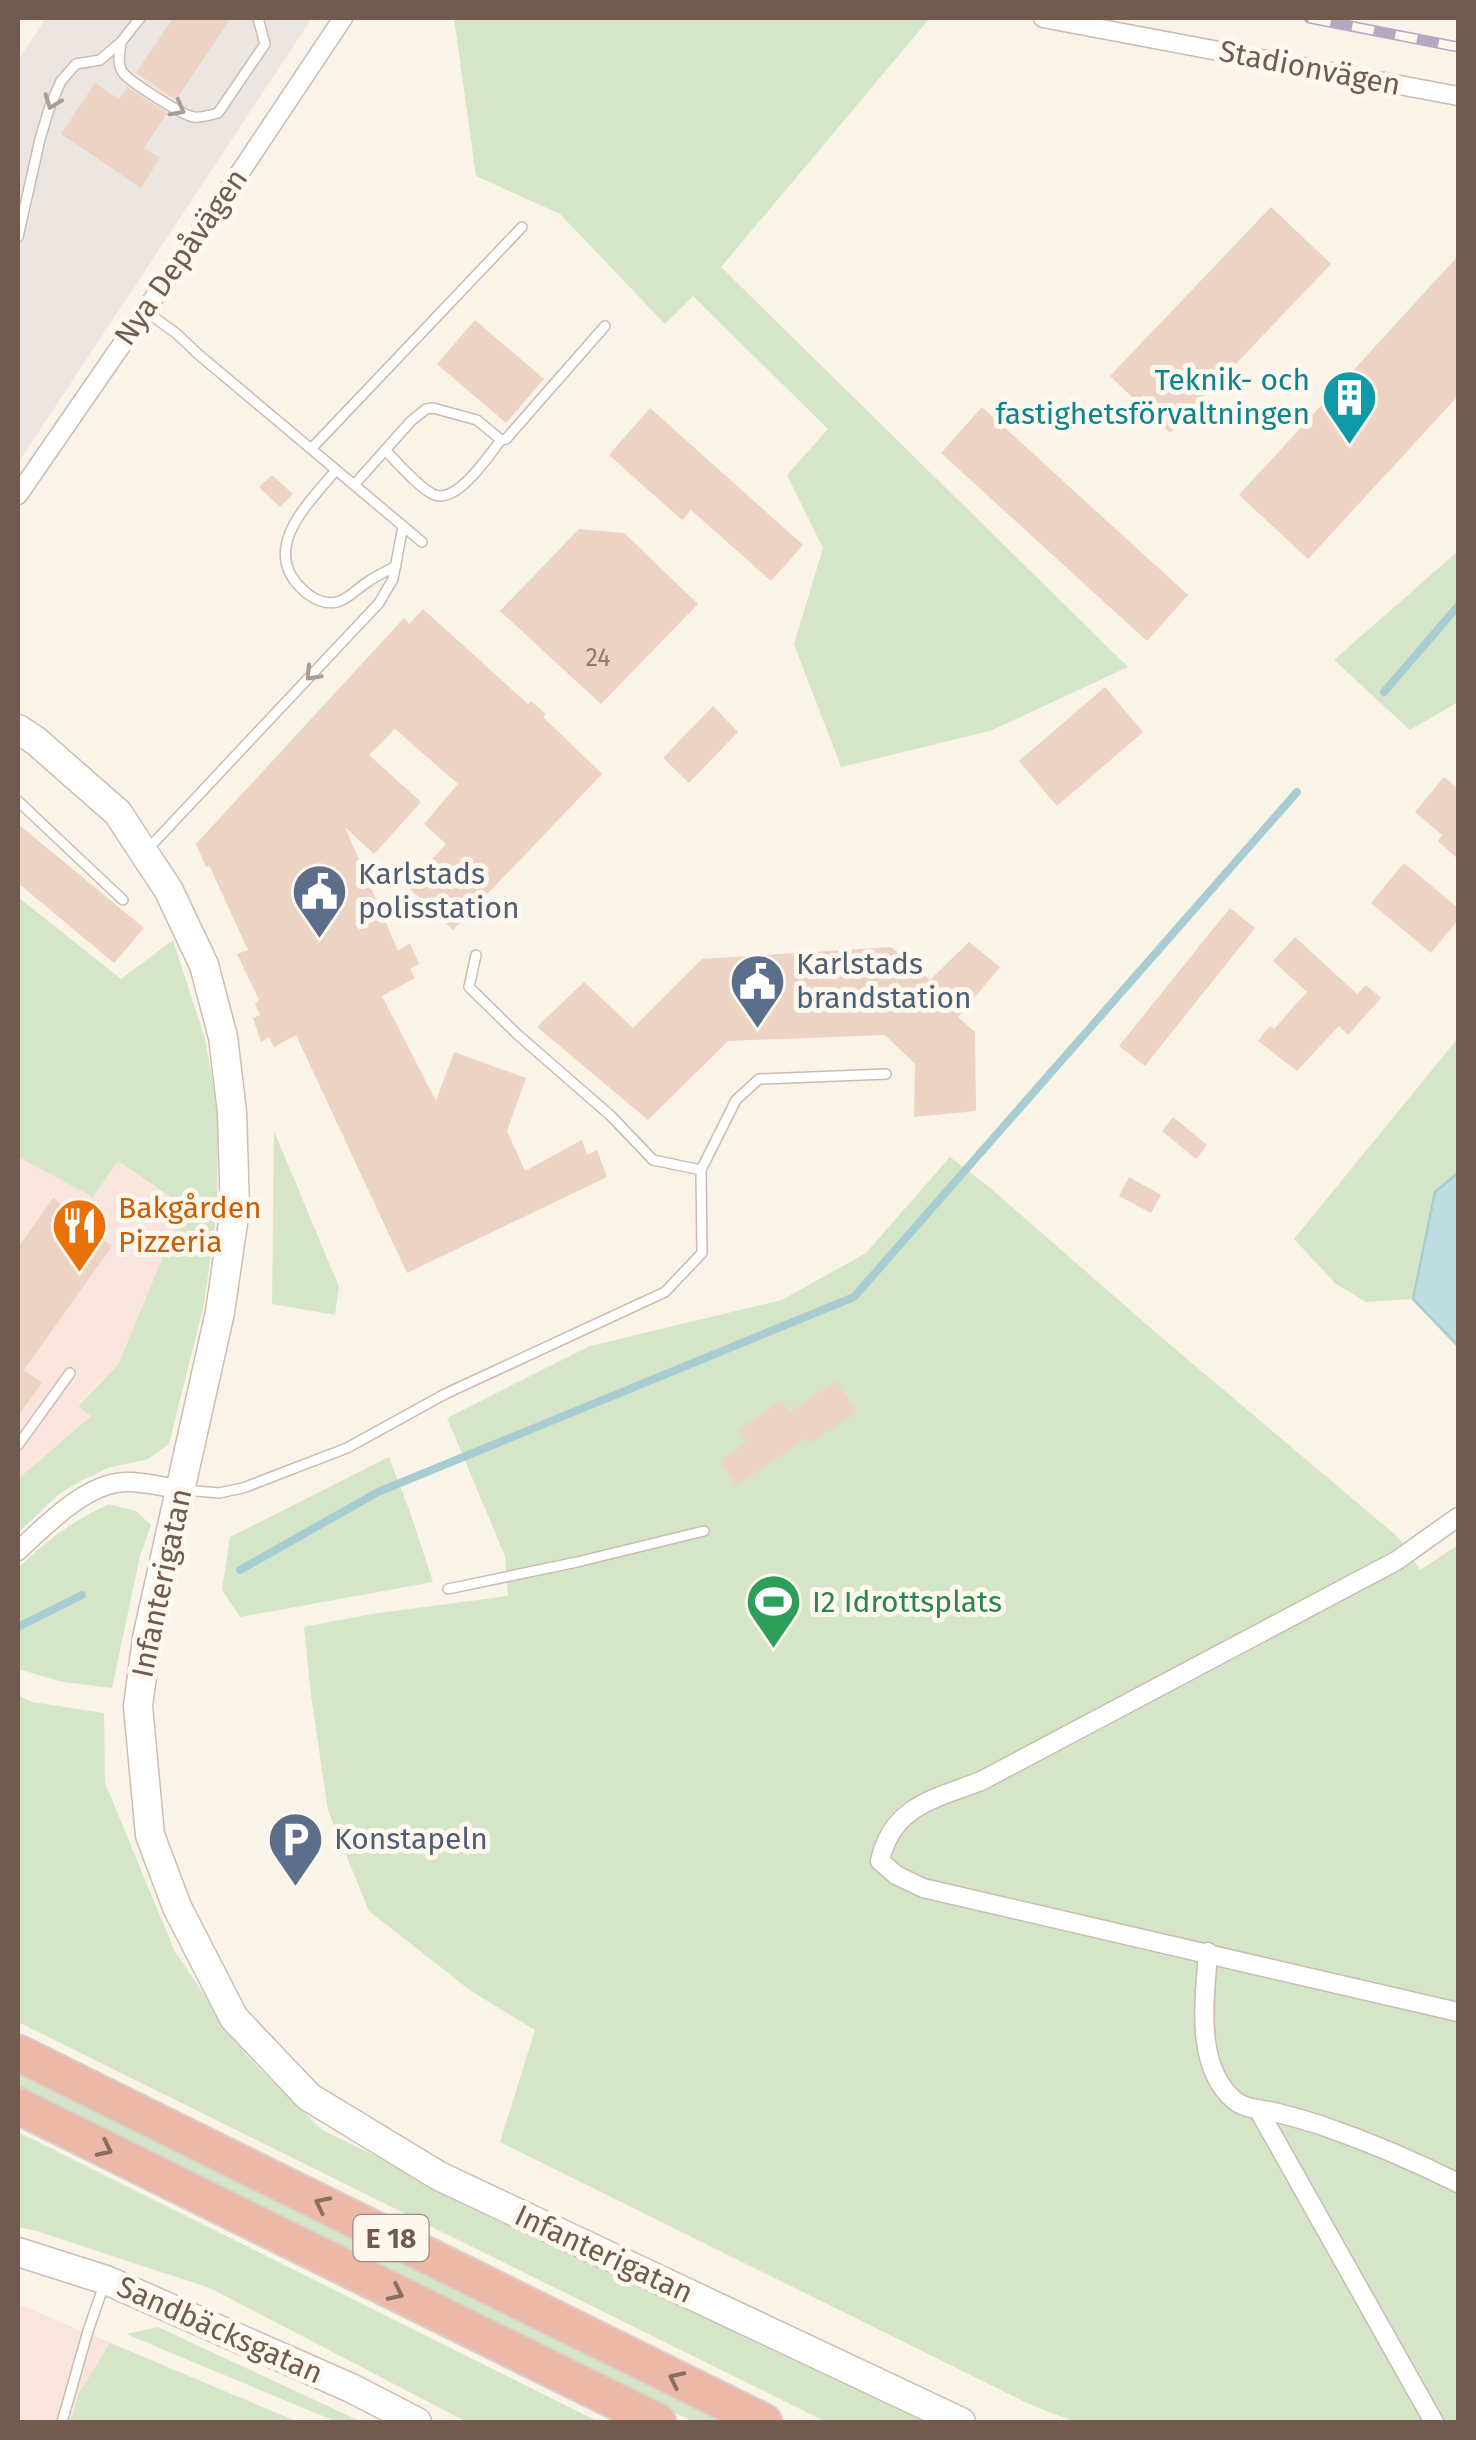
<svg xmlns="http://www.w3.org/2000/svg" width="1476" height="2440" viewBox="0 0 1476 2440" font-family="'Fira Sans',sans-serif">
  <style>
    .commercial { fill: #f9e5de }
    .industrial { fill: #ebe6e1 }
    .green { fill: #d5e6c8 }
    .water { fill: #bfdde1; stroke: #a7ccd2; stroke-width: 2.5 }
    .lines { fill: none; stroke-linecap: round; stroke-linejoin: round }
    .stream { stroke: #a7ccd2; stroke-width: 8 }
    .building { fill: #ecd3c3 }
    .lane-casing { stroke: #cbbbb0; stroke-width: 12 }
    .street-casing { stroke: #cbbbb0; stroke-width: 21 }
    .secondary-casing { stroke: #cfbdb1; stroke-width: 31 }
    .highway-casing { stroke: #d7d1ce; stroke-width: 39 }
    .lane { stroke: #fff; stroke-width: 9 }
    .street { stroke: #fff; stroke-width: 18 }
    .secondary { stroke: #fff; stroke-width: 28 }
    .highway { stroke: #ecb8a7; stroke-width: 35 }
    .rail-casing { stroke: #b6a8c2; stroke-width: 11 }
    .rail { stroke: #fdf7ee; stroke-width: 8; stroke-dasharray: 22; stroke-linecap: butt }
    .oneway { stroke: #aa9d95 }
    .oneway2 { stroke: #8a6e61 }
    .labels { text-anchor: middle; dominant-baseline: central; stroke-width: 10; stroke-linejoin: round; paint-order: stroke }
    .number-label { font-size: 25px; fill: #90796c }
    .shield { fill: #fdf7ee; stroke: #9b8a7f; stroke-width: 2.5 }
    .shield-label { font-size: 28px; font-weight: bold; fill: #715b4f }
    .street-label { font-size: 30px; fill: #715b4f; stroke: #fdf7ee }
    .culture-label { font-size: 30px; fill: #0d838f; stroke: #fdf7ee; text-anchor: end }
    .service-label { font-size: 30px; fill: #4e5e75; stroke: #fdf7ee; text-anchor: start }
    .food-label { font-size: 30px; fill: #c56008; stroke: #fdf7ee; text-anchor: start }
    .leisure-label { font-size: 30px; fill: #27864d; stroke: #fdf7ee; text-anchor: start }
  </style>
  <rect width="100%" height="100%" fill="#faf3e8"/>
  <path class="commercial" d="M18,1157L93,1196L117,1161L184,1206L118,1365L78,1405L92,1415L18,1479Z
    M18,2304L298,2422H18V2391L20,2386L18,2385Z"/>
  <path class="industrial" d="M46,18H312L18,463V60Z"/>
  <path class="green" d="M454,18H930L721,267L1128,667L990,731L841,767L794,644L823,548L787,475L828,429L693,296L665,324L560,214L476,176Z
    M1458,551V702L1410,730L1334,660Z
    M18,897L121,979L173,940L205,1039L218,1112L217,1211L204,1304L169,1444L148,1459L108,1468L83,1480L59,1494L18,1533V1479L91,1416L78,1406L118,1365L184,1206L118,1161L93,1197L18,1157Z
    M1458,1038V1173L1435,1192L1413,1299L1366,1302L1336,1284L1294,1239Z
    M274,1131L339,1287L335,1315L272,1304Z
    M950,1157L988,1186L1154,1331L1399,1538L1420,1570L1458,1545V2422H1075L1029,2404L500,2142L535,2030L471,1991L369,1911L328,1811L311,1695L304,1627L371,1614L508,1596L505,1556L447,1418L590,1346L782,1300L866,1253Z
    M389,1457L410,1512L433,1582L240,1617L222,1590L230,1537Z
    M109,1504L136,1511L151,1525L140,1556L112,1688L63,1682L18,1669V1568C47,1540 72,1521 109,1504Z
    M18,1695L32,1702L104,1713L105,1783L175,1952L246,2055L322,2130L928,2422H826L18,2022Z
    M18,2074L728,2422H694L18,2091Z
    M18,2132L599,2422H467L210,2288L36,2231L18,2227Z
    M158,2327L362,2422H337L126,2334Z
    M110,2343L298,2422H70L79,2393Z"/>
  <path class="water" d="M1458,1173V1346L1413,1299L1435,1192Z"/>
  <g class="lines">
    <path class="stream" d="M1384,692L1458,606
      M240,1570L378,1492L854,1297L1297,792
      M18,1627L82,1595"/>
  </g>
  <path class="building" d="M173,18H231L176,100L136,73Z
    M95,83L119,99L127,87L167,113L144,148L160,158L141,188L61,134Z
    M1271,207L1331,264L1170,433L1110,376Z
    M1458,256V396L1308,559L1239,495Z
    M475,320L544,379L506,423L437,364Z
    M982,407L1188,595L1147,641L941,453Z
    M650,408L803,545L771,581L691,510L682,520L609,455Z
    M272,475L293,494L280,507L259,487Z
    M579,529L624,533L698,604L601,704L500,611Z
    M423,609L528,704L531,701L546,714L543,717L602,774L453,930L407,886L446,844L424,824L458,784L395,729L369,755L421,802L374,854L345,827L398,951L410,943L419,964L410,969L415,978L382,996L436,1101L454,1052L526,1078L507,1131L525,1171L582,1140L587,1155L597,1150L607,1177L407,1273L296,1035L274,1047L269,1037L261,1042L253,1018L260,1015L255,1004L259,1000L237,954L248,950L209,865L206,867L196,844L404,618L409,624Z
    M1105,687L1143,732L1057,806L1019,761Z
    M713,706L738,732L689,783L663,758Z
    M1444,777L1458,789V859L1438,841L1442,835L1415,812Z
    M18,824L144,928L114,963L18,883Z
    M1404,863L1458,908V920L1431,953L1371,903Z
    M1230,908L1255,928L1145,1066L1119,1046Z
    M1295,937L1357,994L1366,985L1381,998L1348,1035L1339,1026L1297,1071L1258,1041L1270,1026L1274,1029L1307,992L1273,961Z
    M969,942L1000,967L958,1017L975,1032L976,1111L914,1117L915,1064L885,1035L728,1041L648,1120L537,1027L584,982L633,1028L702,959L891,947L930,980Z
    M1173,1117L1207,1145L1196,1159L1162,1131Z
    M1129,1177L1161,1195L1151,1213L1119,1196Z
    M53,1198L80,1218L78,1222L112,1246L24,1370L42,1383L18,1416V1248Z
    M836,1381L857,1412L810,1443L807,1438L736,1486L720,1460L747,1442L739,1429L782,1400L789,1412Z"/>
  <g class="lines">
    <defs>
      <path id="lane" d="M121,42C120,53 116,65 124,74C131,82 183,116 194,117C202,118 210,115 218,113L265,44L258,18
        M18,237L40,139L50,106L61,81L76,64L100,60L121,42L140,18
        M144,310L177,334L198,354L422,542
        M311,449L522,227
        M386,451C398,463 421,490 435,495C458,503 489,455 501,440
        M336,470C310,502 259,548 302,589C311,598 324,605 337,602C349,599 359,587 369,581C378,575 387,571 396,566
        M354,485L411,421L426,409L433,408L477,420L501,440L506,439L605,326
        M18,801L123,900
        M146,851L379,603L393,579L403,526
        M476,955L469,987L518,1035L611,1116L653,1160L701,1170
        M18,1445L70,1373
        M185,1490L219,1493L243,1488L347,1448L445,1394L665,1292L702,1253L701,1170L736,1100L759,1079L886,1074
        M448,1589L577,1562L704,1531
        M62,2422L88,2331L105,2282"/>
      <path id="street" d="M1043,18L1458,96
        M18,495L223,198L343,18
        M1458,1517L1396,1561L981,1781C934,1799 892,1806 880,1861L896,1875L923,1888L1458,2012
        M18,1551C45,1526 86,1483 125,1482C144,1481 163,1487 182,1490
        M1208,1952C1205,1999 1194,2065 1234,2100C1245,2110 1264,2109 1278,2113C1293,2117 1308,2121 1323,2126C1369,2142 1414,2161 1458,2183
        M1258,2109L1434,2422"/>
      <path id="secondary" d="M18,729L36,741L118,813L144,853L168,889L204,965L223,1037L232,1112L235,1209L220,1312L147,1638L138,1706L150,1835L177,1907L234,2018L309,2097L439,2176L961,2422
        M18,2252L106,2280L351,2388L417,2422"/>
      <path id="highway" d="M18,2053L764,2422
        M18,2106L658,2422"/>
    </defs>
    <use href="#lane" class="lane-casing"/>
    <use href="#street" class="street-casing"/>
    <use href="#secondary" class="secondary-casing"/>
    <use href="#highway" class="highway-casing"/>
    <use href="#lane" class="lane"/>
    <use href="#street" class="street"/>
    <use href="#secondary" class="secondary"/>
    <use href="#highway" class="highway"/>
    <defs>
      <path id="rail" d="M1309,18L1458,47"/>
    </defs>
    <use href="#rail" class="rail-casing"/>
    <use href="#rail" class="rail"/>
  </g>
  <defs><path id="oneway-chevron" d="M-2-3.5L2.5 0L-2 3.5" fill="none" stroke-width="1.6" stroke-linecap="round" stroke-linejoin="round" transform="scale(2.5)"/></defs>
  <g class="oneway">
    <use href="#oneway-chevron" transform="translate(52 102) rotate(111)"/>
    <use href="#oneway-chevron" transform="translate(178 109) rotate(29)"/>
    <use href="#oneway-chevron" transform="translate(312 674) rotate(133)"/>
  </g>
  <g class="oneway2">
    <use href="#oneway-chevron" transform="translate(105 2149) rotate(26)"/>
    <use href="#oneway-chevron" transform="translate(322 2204) rotate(-154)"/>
    <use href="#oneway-chevron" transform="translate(396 2293) rotate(26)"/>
    <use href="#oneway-chevron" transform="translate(676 2379) rotate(-154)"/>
  </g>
  <defs>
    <symbol id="building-pin" viewBox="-11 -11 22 30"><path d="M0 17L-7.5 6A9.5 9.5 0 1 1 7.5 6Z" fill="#0f9aa8" stroke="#fdf7ee"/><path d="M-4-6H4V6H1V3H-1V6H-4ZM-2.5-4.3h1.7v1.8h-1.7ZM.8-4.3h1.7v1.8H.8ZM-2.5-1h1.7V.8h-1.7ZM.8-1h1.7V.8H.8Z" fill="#fff"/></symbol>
    <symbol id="civic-pin" viewBox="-11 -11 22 30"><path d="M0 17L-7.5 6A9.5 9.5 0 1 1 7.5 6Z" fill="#5c6f8a" stroke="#fdf7ee"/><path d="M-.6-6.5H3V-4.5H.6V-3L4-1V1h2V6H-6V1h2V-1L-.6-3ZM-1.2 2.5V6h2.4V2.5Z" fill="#fff"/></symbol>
    <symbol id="restaurant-pin" viewBox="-11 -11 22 30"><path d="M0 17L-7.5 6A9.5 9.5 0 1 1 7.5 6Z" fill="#e8710a" stroke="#fdf7ee"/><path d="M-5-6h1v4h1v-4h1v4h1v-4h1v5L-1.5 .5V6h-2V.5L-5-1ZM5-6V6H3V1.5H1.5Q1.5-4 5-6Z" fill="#fff"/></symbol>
    <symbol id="stadium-pin" viewBox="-11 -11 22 30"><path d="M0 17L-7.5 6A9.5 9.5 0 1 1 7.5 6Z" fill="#2e9e5b" stroke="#fdf7ee"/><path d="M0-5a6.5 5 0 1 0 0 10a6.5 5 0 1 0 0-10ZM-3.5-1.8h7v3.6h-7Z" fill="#fff"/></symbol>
    <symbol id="parking-pin" viewBox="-11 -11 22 30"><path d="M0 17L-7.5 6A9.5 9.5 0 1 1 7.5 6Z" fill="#5c6f8a" stroke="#fdf7ee"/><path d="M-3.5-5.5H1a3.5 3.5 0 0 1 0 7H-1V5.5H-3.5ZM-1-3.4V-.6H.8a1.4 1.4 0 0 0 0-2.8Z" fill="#fff"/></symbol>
  </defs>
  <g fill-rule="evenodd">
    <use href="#building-pin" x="1318" y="366" width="63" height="86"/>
    <use href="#civic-pin" x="288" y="860" width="63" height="86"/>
    <use href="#civic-pin" x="726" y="950" width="63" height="86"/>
    <use href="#restaurant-pin" x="48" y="1194" width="63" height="86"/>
    <use href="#stadium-pin" x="742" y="1570" width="63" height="86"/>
    <use href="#parking-pin" x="264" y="1808" width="63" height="86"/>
  </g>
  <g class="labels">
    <g class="number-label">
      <text x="598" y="658">24</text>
    </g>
    <rect class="shield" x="353.5" y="2215" width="75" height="46" rx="8"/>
    <g class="shield-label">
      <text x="391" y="2238">E 18</text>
    </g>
    <g class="street-label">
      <text transform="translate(1310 68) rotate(11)">Stadionvägen</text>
      <text transform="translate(181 257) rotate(-55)">Nya Depåvägen</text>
      <text transform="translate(162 1583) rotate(-78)">Infanterigatan</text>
      <text transform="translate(604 2254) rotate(25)">Infanterigatan</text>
      <text transform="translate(220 2330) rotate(24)">Sandbäcksgatan</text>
    </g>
    <g class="culture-label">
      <text x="1310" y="380">Teknik- och<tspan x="1310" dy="34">fastighetsförvaltningen</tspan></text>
    </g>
    <g class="service-label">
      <text x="358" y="874">Karlstads<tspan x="358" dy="34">polisstation</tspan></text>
      <text x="796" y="964">Karlstads<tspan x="796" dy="34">brandstation</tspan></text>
      <text x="334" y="1839">Konstapeln</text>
    </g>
    <g class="food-label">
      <text x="118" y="1208">Bakgården<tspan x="118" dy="34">Pizzeria</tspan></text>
    </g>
    <g class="leisure-label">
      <text x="812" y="1602">I2 Idrottsplats</text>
    </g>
  </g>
  <rect width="1476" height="2440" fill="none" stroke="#715b4f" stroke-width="40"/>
</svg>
